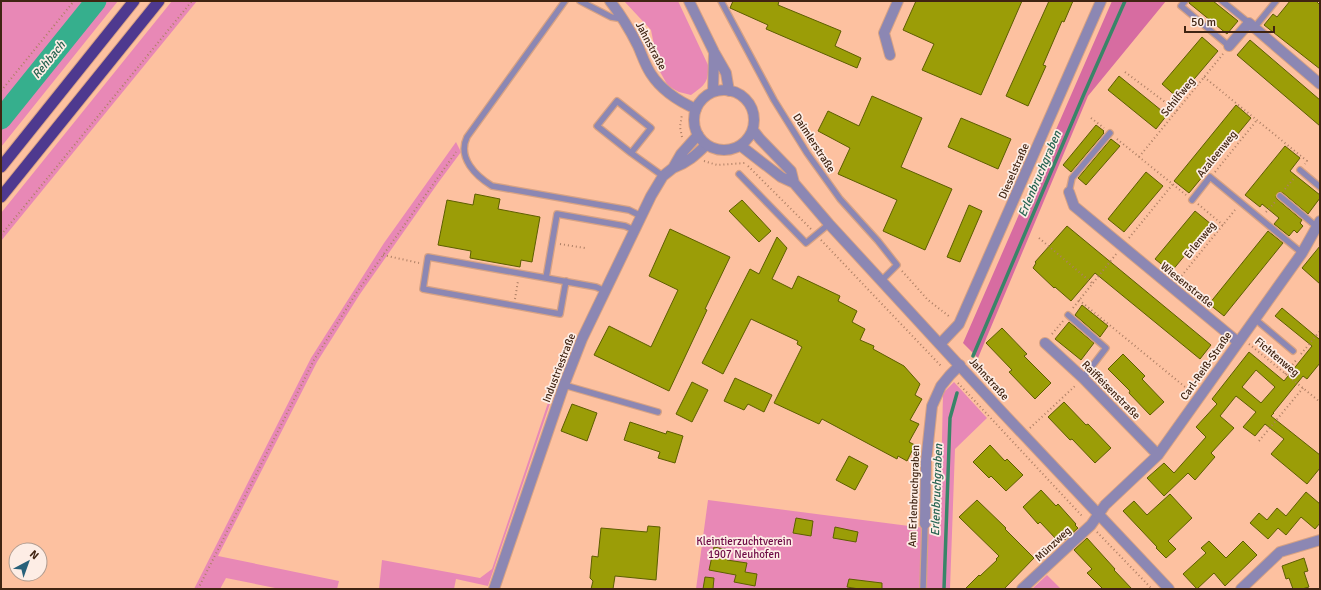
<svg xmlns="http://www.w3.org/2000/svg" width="1321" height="590" viewBox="0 0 1321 590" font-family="Signika,sans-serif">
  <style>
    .green { fill: #e888b6 }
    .forest { fill: #d76ca1 }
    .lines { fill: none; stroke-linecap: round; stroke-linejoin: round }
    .stream { stroke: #398568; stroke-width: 3.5 }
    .river { stroke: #36af8d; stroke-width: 21 }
    .building { fill: #9b9d07; stroke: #5d5e00; fill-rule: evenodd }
    .service-casing { stroke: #d7a284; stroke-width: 8 }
    .minor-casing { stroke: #d7a284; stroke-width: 12 }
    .tertiary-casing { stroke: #d7a284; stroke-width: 12 }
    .trunk-casing { stroke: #d7a284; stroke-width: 13 }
    .path { stroke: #ae7f64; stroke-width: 2; stroke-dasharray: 1 3; stroke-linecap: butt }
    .service { stroke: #8c87b3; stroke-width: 5.5 }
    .minor { stroke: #8c87b3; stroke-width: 10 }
    .tertiary { stroke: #8c87b3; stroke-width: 10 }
    .trunk { stroke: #4e398f; stroke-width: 11 }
    .labels { text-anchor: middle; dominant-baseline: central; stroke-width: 3.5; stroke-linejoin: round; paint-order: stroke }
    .street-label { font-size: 11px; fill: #402412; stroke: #fdede5 }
    .park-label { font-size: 11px; fill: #6e0a46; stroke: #fdede5 }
    .water-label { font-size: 12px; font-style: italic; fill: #256350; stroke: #fdede5 }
  </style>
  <rect width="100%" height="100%" fill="#fdc1a0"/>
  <path class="green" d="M1,1H118L1,147Z
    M172,1H197L1,241V213Z
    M624,1H678L708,65C709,83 704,85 691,95L679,92L668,86L659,70L651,30Z
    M456,142L461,152L438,183L360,294L317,362L218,556L339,581L337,589H280L226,578L220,589H194L311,358L384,243Z
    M571,340L574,341L557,383L488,586L456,579L454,589H379L382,560L480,578L492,569L555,382Z
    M954,382L987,418L955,449L950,589H696L708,500L940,530L943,393Z
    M1047,575L1061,589H1032Z"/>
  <path class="forest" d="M1112,1H1166L1088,96L978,358L963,343Z"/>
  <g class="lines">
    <path class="stream" d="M973,356L1084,94L1125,1
      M944,589L950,418L957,393"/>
    <path class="river" d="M1,119L96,1"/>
  </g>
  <path class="building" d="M733,1H779L778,5L841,31L835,46L861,58L857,68L766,29L768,25L730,8Z
    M916,1H1022L981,95L922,70L934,44L903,30Z
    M1049,1H1073L1064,22L1062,21L1043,65L1046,66L1028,106L1006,96Z
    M1189,1H1213L1238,21L1227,34L1189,3Z
    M1290,1H1316L1320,5V69L1264,25L1273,14L1277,17Z
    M1202,37L1218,51L1178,98L1162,84Z
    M1250,40L1320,100V126L1237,55Z
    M1119,76L1167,115L1156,129L1108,90Z
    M872,96L922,118L901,167L952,189L925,250L883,231L897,200L838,174L850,148L818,131L828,111L859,126Z
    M1236,105L1251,118L1189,193L1174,181Z
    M961,118L1011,139L998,169L948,147Z
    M1096,125L1104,131L1103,132L1104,133L1071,172L1063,165Z
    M1111,139L1120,146L1086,185L1078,178Z
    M1285,146L1300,158L1290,171L1320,195V198L1308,214L1283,193L1279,192L1277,194L1276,197L1277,199L1302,220L1300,223L1303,226L1297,233L1294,230L1289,236L1274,224L1279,218L1262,204L1260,207L1245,195Z
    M1146,172L1163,186L1124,232L1108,219Z
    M475,194L500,199L498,209L540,217L532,262L521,260L520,267L470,258L471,251L438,245L447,200L473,205Z
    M742,200L771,231L759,242L729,211Z
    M969,205L982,211L960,262L947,257Z
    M1195,211L1211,224L1171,272L1155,259Z
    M1067,226L1211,345L1200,359L1095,273L1071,301L1055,287L1054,288L1033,268L1036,263L1035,262Z
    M670,229L730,257L705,309L707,310L669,391L594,355L609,326L651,347L678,290L649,276Z
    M1268,231L1283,243L1224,316L1209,304Z
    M777,237L787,248L772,279L792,289L798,276L840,296L838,301L857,311L852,322L865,329L860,340L874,346L873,349L904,366L920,384L915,395L922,399L910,420L919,424L909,442L915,445L907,461L898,456L897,459L822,419L819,424L774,403L802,347L797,344L798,341L751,319L723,374L702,363L750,269L759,274Z
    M1320,246V284L1302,268Z
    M1082,305L1108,326L1100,337L1075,315Z
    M1282,308L1319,339L1320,337V363L1307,379L1303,376L1273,413H1274L1271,416L1320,455V468L1307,484L1271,454L1284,439L1265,424L1255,436L1243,427L1256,412L1236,396L1220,416L1234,428L1211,453L1215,457L1195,480L1188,473L1164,496L1147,478L1164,463L1174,473L1206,437L1196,427L1217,404L1212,399L1249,352L1284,381L1312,346L1275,316ZM1256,370L1275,387L1261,403L1242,387Z
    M1069,322L1094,343L1081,360L1055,339Z
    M1002,328L1027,354L1024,356L1051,383L1035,399L1009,372L1012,370L986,343Z
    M1123,354L1145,376L1142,379L1164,402L1150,415L1129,393L1130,391L1108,369Z
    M735,378L772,395L764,412L748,404L744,410L724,401Z
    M692,382L708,390L692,422L676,414Z
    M1064,402L1086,425L1088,424L1111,448L1095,463L1072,439L1070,440L1048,417Z
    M572,404L597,413L587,441L561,431Z
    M630,422L666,434L667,431L683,436L675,463L658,458L660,452L624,440Z
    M990,445L1005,461L1007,459L1023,475L1006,491L991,476L989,478L973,462Z
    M849,456L868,466L855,490L836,480Z
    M1041,490L1056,506L1058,504L1076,524L1075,525L1078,528L1065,540L1062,536L1057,540L1040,522L1038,524L1023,507Z
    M1306,492L1320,504V523L1315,529L1301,517L1286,535L1278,528L1268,539L1250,523L1259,513L1267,520L1277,508L1286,516Z
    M1170,494L1192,518L1168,541L1176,549L1166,558L1156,548L1157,547L1123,511L1134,501L1147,515Z
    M977,500L1006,528L1005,529L1034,558L1004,589H965L979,575L980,576L997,560L996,559L999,556L959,517Z
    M796,518L813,521L811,536L793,533Z
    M648,526L660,527L656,580L615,576L613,589H591L593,581L590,578L592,556L598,557L601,528L647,532Z
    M835,527L858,532L856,542L833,538Z
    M1087,538L1115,569L1114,570L1132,589H1103L1087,573L1092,569L1074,550Z
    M1209,541L1226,558L1243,541L1257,555L1225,586L1214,573L1197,589L1183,574L1206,553L1201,548Z
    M714,547L729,550L727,560L747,563L745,572L757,574L755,586L734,582L736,575L709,570Z
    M1304,558L1308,571L1304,572L1309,587L1302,589H1293L1289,578L1286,579L1282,566Z
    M705,577L714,578L713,589H703Z
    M849,579L882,583V589H859L847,587Z"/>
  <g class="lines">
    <defs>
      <path id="service" d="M565,1L467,137C457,158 476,176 492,186L629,210L641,216
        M580,1L611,17L623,19
        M721,1L774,100L807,153L840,199L878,241L897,265L881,281
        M1185,1L1181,6L1229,46
        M1222,1L1249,23
        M1254,28L1276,1
        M631,153L651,128L617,101L597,126L631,153L663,176
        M1300,170L1320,187
        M739,174L806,243L829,224
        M1069,192L1072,178L1110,133
        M1280,196L1317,227
        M1192,200L1210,177L1302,253
        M546,278L428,257L423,289L560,314L566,281
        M605,291L596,287L546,278L557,214L625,226L634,230
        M1068,315L1106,348L1083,378
        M1255,319L1293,351
        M564,385L658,412
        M923,589L925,524"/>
      <path id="minor" d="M610,1C621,15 630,30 638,46C642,55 645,65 651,74C662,91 678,101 696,109
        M1229,46L1249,23L1320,84
        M890,55L884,33L898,1
        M673,168C687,163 696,155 706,145
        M1069,192L1074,206L1238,342
        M1045,343L1083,378L1158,455
        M940,344L959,324L1101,1
        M925,524L926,462L932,406L941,386L950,375L960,365
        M494,589L564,385L582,339L651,196L663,176L673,168L681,154L698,135
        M1022,589L1091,525L1105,505L1158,455L1302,253L1320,221
        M1241,589L1280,552L1320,540"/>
      <path id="tertiary" d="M689,1L714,52L726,73L729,91
        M694 120a30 30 0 1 1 60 0a30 30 0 1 1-60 0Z
        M713,92L714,54
        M753,130L760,139L791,171L794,183
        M741,146L781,177L794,183L829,224L1003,413L1169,589"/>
      <path id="trunk" d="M1,167L134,1
        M1,197L159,1"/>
    </defs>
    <use href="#service" class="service-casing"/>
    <use href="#minor" class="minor-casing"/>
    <use href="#tertiary" class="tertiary-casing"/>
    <use href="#trunk" class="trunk-casing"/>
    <path class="path" d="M1125,72L1177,111
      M1204,77L1307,161L1305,164
      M1,91L74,1
      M1091,118L1104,128
      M682,137L680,127L682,114
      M1117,139L1186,195
      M1139,157L1223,54
      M704,161L717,165L745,163
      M748,166L811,229
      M1215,172L1257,120
      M1285,189L1295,177
      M1198,204L1223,225
      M1266,212L1275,202
      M1,235L192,1
      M1039,238L1092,283
      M1129,238L1173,184
      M821,240L942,367
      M560,244L585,248
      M383,255L419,263
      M902,271L928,300L950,317
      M1179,279L1235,210
      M515,299L518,281
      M1079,300L1190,391
      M1073,308L1117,253
      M1052,334L1063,321
      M1249,344L1320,402
      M1301,354L1320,331
      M1285,374L1297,359
      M958,383L1083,517
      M1030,428L1075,386
      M1259,441L1303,388
      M1097,532L1152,589
      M198,589L314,360L357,292L456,152"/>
    <use href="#service" class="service"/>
    <use href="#minor" class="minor"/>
    <use href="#tertiary" class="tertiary"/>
    <use href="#trunk" class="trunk"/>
  </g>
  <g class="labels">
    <g class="street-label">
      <text transform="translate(651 46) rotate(62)">Jahnstraße</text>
      <text transform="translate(1178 97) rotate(-51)">Schilfweg</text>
      <text transform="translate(814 143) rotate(57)">Daimlerstraße</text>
      <text transform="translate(1217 154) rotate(-51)">Azaleenweg</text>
      <text transform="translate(1014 171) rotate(-66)">Dieselstraße</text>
      <text transform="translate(1200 240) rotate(-51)">Erlenweg</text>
      <text transform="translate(1187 285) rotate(39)">Wiesenstraße</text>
      <text transform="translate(1277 357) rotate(40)">Fichtenweg</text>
      <text transform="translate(1206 366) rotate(-55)">Carl-Reiß-Straße</text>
      <text transform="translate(559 368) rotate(-69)">Industriestraße</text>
      <text transform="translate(989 379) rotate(48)">Jahnstraße</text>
      <text transform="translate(1111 390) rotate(45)">Raiffeisenstraße</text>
      <text transform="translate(914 496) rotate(-88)">Am Erlenbruchgraben</text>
      <text transform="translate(1053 544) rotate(-43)">Münzweg</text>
    </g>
    <g class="park-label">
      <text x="744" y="541">Kleintierzuchtverein<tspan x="744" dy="13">1907 Neuhofen</tspan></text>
    </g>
    <g class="water-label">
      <text transform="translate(49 60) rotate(-51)">Rehbach</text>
      <text transform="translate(1040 174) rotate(-67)">Erlenbruchgraben</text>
      <text transform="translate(937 490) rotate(-88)">Erlenbruchgraben</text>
    </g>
  </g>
  <rect width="1321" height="590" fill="none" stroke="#402412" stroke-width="4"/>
  <g transform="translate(28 562) rotate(41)"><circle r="19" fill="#fdede5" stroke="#b19d91"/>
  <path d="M0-3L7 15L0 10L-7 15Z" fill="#28617a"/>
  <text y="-6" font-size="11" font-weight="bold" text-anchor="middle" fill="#402412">N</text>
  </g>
  <path d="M1185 26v6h89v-6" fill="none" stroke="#402412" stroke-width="2"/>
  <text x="1191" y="26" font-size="12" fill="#402412" stroke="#fdede5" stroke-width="3" paint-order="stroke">50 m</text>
</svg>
